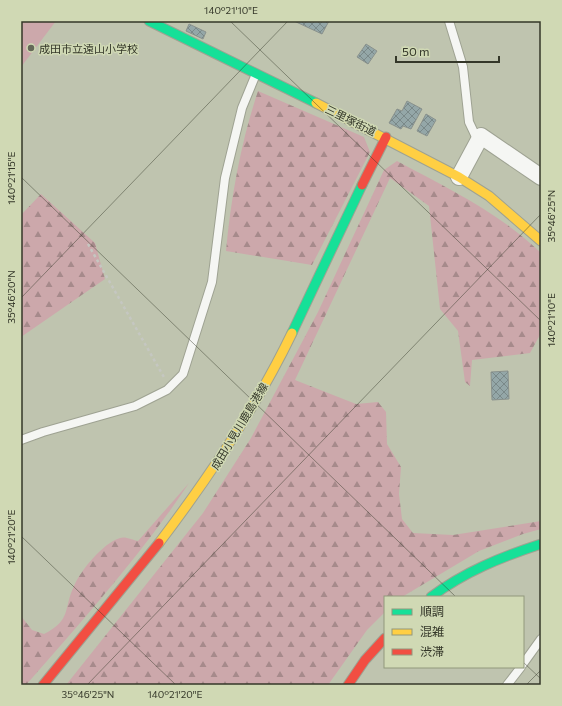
<svg xmlns="http://www.w3.org/2000/svg" width="562" height="706" viewBox="0 0 562 706" font-family="Commissioner,'Noto Sans JP',sans-serif">
  <style>
    .forest { fill: url(#forest-firs) }
    .pitch { fill: #cca8ab }
    .building { fill: url(#building-cross-hatch); stroke: #8a928d }
    .lines { fill: none; stroke-linecap: round; stroke-linejoin: round }
    .lane-casing { stroke: #9ea292; stroke-width: 10 }
    .street-casing { stroke: #9ea292; stroke-width: 18 }
    .fast-casing { stroke: #9ea292; stroke-width: 11 }
    .slow-casing { stroke: #9ea292; stroke-width: 11 }
    .jam-casing { stroke: #9ea292; stroke-width: 11 }
    .path { stroke: #c5c7c1; stroke-width: 2.5; stroke-dasharray: 3 3; stroke-linecap: butt }
    .lane { stroke: #f5f6f3; stroke-width: 8 }
    .street { stroke: #f5f6f3; stroke-width: 16 }
    .fast { stroke: #16e098; stroke-width: 9 }
    .slow { stroke: #ffcf43; stroke-width: 9 }
    .jam { stroke: #f24e42; stroke-width: 9 }
    .ticks { fill: none; stroke: #343729; stroke-width: 1; stroke-opacity: 0.45 }
    .poi-dot { fill: #656858; stroke: #d0d9b4; stroke-width: 1.5 }
    .labels { text-anchor: middle; dominant-baseline: central; stroke-width: 3; stroke-linejoin: round; paint-order: stroke }
    .poi-label { font-size: 11px; fill: #343729; stroke: #d0d9b4; text-anchor: start }
    .street-label { font-size: 11px; fill: #343729; stroke: #d0d9b4 }
    .neatline { fill: none; stroke: #343729; stroke-width: 1.5 }
    .ticks-label { font-size: 10px; text-anchor: middle; fill: #343729 }
  </style>
  <defs>
    <pattern id="forest-firs" width="22" height="20" patternUnits="userSpaceOnUse"><rect width="22" height="20" fill="#cca8ab"/><path d="M5 1l3.5 6h-7zM16 11l3.5 6h-7z" fill="#a68a8b"/></pattern>
    <pattern id="building-cross-hatch" width="8" height="8" patternUnits="userSpaceOnUse"><rect width="8" height="8" fill="#94a7a8"/><path d="M0 0l8 8M0 8l8-8" fill="none" stroke="#7a8989"/></pattern>
  </defs>
  <rect width="100%" height="100%" fill="#bfc4af"/>
  <path class="forest" d="M258,91L364,137L370,152L312,265L226,251C231,197 241,142 258,91Z
    M397,161C447,188 500,213 541,253V333L530,353L472,360L470,386L465,382L458,331L440,309L429,206L390,178L295,380L356,404L378,402L386,412L387,444L401,467L399,494L402,519L413,533L453,535L541,521V529L523,534L479,551L402,597H385V612L367,630L328,685H66L203,513L251,438L318,312L384,170Z
    M41,194L95,243L105,279L21,337V215Z
    M189,483C142,554 82,621 26,685H21V616L32,630L44,634C72,620 63,609 74,586C81,570 103,543 120,538C125,536 133,540 138,541Z"/>
  <path class="pitch" d="M21,21H56L21,67Z"/>
  <path class="building" d="M294,21H329L322,34Z
    M189,24L206,32L203,39L186,31Z
    M366,44L377,51L368,64L357,57Z
    M407,101L422,109L411,129L403,126L401,129L389,123L397,109L402,111Z
    M426,114L436,120L427,136L417,131Z
    M508,371L509,399L492,400L491,372Z"/>
  <g class="lines">
    <defs>
      <path id="lane" d="M449,21L463,67L469,122L478,141
        M21,440L43,432L135,406L167,390L183,374L212,282L225,178L242,108L256,74
        M523,664L541,639
        M507,685L521,667"/>
      <path id="street" d="M459,177L481,136L541,177"/>
      <path id="fast" d="M149,21L316,103
        M292,333L362,185
        M431,597C464,572 501,557 541,544"/>
      <path id="slow" d="M316,103L459,177L489,196L541,241
        M159,543C209,477 256,408 292,333"/>
      <path id="jam" d="M362,185L386,137
        M43,685L159,543
        M348,685L365,660L385,638"/>
    </defs>
    <use href="#lane" class="lane-casing"/>
    <use href="#street" class="street-casing"/>
    <use href="#fast" class="fast-casing"/>
    <use href="#slow" class="slow-casing"/>
    <use href="#jam" class="jam-casing"/>
    <path class="path" d="M88,244L165,379"/>
    <use href="#lane" class="lane"/>
    <use href="#street" class="street"/>
    <use href="#fast" class="fast"/>
    <use href="#slow" class="slow"/>
    <use href="#jam" class="jam"/>
  </g>
  <path class="ticks" d="M230,21L541,321M21,177L456,597M21,298L288,21M21,536L176,685M523,662L541,679M87,685L541,214M526,685L541,670"/>
  <circle class="poi-dot" cx="31" cy="48" r="4"/>
  <g class="labels">
    <g class="poi-label">
      <text x="39" y="48">成田市立遠山小学校</text>
    </g>
    <g class="street-label">
      <text transform="translate(351 120) rotate(26)">三里塚街道</text>
      <text transform="translate(239 426) rotate(-59)">成田小見川鹿島港線</text>
    </g>
  </g>
  <rect width="562" height="706" fill="none" stroke="#d0d9b4" stroke-width="44"/>
  <rect x="384" y="596" width="140" height="72" fill="#d0d9b4" stroke="#92987c"/>
  <rect x="392" y="609" width="20" height="6" fill="#16e098" stroke="#92987c"/>
  <text x="420" y="616" font-size="12" fill="#343729">順調</text>
  <rect x="392" y="629" width="20" height="6" fill="#ffcf43" stroke="#92987c"/>
  <text x="420" y="636" font-size="12" fill="#343729">混雑</text>
  <rect x="392" y="649" width="20" height="6" fill="#f24e42" stroke="#92987c"/>
  <text x="420" y="656" font-size="12" fill="#343729">渋滞</text>
  <path d="M396 56v6h103v-6" fill="none" stroke="#343729" stroke-width="2"/>
  <text x="402" y="56" font-size="12" fill="#343729" stroke="#d0d9b4" stroke-width="3" paint-order="stroke">50 m</text>
  <rect x="22" y="22" width="518" height="662" class="neatline"/>
  <g class="ticks-label">
    <text x="231" y="14">140°21'10"E</text>
    <text transform="translate(11 178) rotate(-90)" y="4">140°21'15"E</text>
    <text transform="translate(551 216) rotate(-90)" y="4">35°46'25"N</text>
    <text transform="translate(11 297) rotate(-90)" y="4">35°46'20"N</text>
    <text transform="translate(551 320) rotate(-90)" y="4">140°21'10"E</text>
    <text transform="translate(11 537) rotate(-90)" y="4">140°21'20"E</text>
    <text x="88" y="698">35°46'25"N</text>
    <text x="175" y="698">140°21'20"E</text>
  </g>
</svg>
